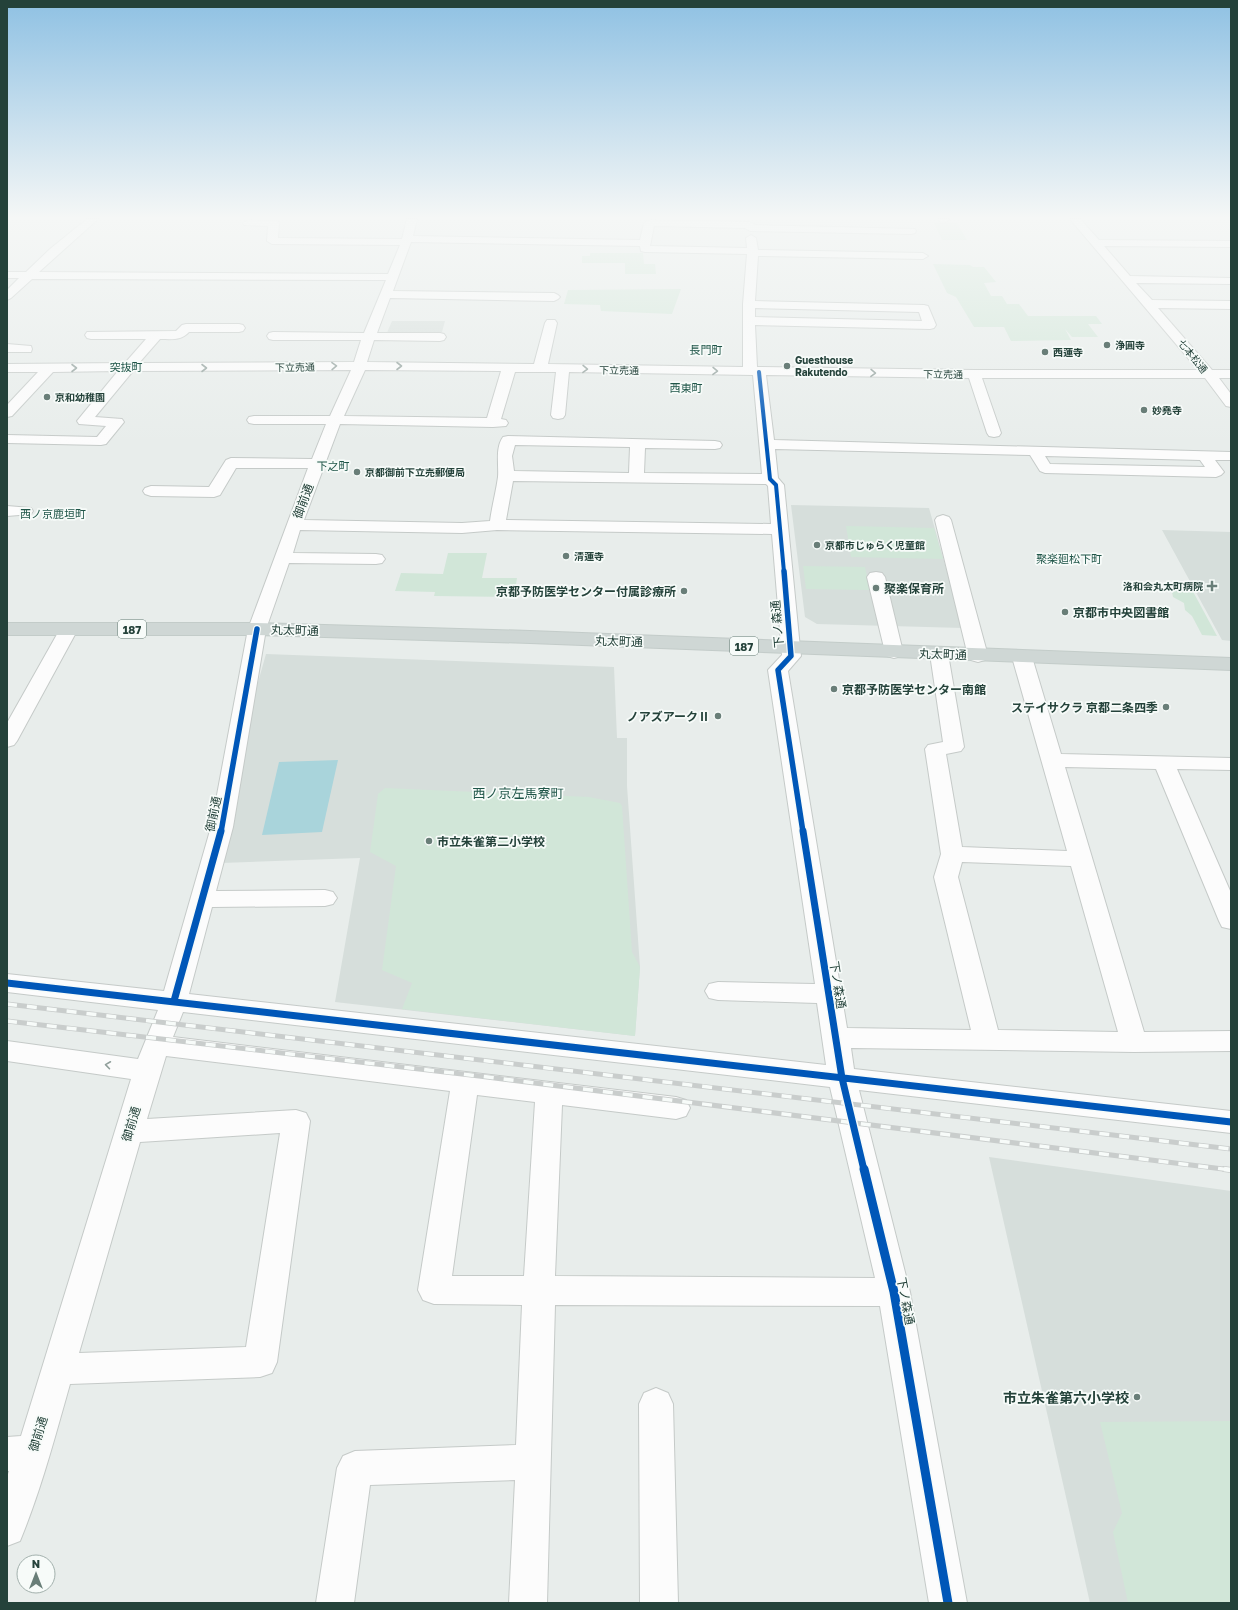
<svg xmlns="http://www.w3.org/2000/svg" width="1238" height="1610" viewBox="0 0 1238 1610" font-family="'Golos Text','Noto Sans JP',sans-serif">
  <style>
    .built { fill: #d6dedb }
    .green { fill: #d1e6d8 }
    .water { fill: #a9d4db }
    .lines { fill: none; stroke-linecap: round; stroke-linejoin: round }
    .minor-casing { stroke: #c5cac8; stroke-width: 2 }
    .major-casing { stroke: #c3ccc9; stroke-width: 2 }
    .minor { fill: #fcfcfc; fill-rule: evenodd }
    .major { fill: #cfd7d5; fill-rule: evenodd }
    .rail-far1-casing { stroke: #c9cdcc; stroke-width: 5 }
    .rail-casing { stroke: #c9cdcc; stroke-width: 6 }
    .rail-far1 { stroke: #f7fbf9; stroke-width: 3.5; stroke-dasharray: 10; stroke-linecap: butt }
    .rail { stroke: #f7fbf9; stroke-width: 4.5; stroke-dasharray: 14; stroke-linecap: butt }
    .cycleway-far3-casing { stroke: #f7fbf9; stroke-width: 5.5 }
    .cycleway-far2-casing { stroke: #f7fbf9; stroke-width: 8 }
    .cycleway-far1-casing { stroke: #f7fbf9; stroke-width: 10 }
    .cycleway-casing { stroke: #f7fbf9; stroke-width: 12 }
    .cycleway-far3 { stroke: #0057b8; stroke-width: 4 }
    .cycleway-far2 { stroke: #0057b8; stroke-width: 5.5 }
    .cycleway-far1 { stroke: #0057b8; stroke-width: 7 }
    .cycleway { stroke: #0057b8; stroke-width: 9 }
    .oneway { stroke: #909f9b }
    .poi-dot { fill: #697e78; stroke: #f7fbf9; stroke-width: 1.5 }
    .labels { text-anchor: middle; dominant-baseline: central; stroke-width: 3.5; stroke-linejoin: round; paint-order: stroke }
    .far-poi-label { font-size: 10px; font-weight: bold; fill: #24423a; stroke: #f7fbf9; text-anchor: start }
    .far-street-label { font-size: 10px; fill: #24423a; stroke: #f7fbf9 }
    .far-neighbourhood-label { font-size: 11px; fill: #1f5548; stroke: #f7fbf9 }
    .shield { fill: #f7fbf9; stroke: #637a73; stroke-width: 1 }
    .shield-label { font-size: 11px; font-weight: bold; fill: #24423a }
    .street-label { font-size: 12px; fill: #24423a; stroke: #f7fbf9 }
    .poi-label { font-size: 12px; font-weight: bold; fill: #24423a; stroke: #f7fbf9; text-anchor: start }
    .neighbourhood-label { font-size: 13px; fill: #1f5548; stroke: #f7fbf9 }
    .near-poi-label { font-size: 14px; font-weight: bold; fill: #24423a; stroke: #f7fbf9; text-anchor: end }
  </style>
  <rect width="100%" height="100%" fill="#e8edeb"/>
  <path class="built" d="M392,321H445L442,332H439L438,335H386Z
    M791,505L929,508L963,628L817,624L805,617Z
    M1162,530L1231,532V641L1222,640Z
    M266,654L614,667L617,738H627V786L640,967L635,1036L335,1002L360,858L221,863L253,700Z
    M989,1157L1231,1191V1603H1090Z"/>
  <path class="green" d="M934,223H957L967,240H942Z
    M590,253H643L644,264H655L656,274H625V263H582V256H590Z
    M933,264L970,265L973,267H984L996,282L984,283L991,296H1002L1007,304H1019L1028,316H1096L1102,324H1088L1098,337H1072L1065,329L1071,340L1011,341L1004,327H974L956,297L947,293Z
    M681,289L672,314L601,311L600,305L564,304L568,290Z
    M846,526L934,528L943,559L851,557Z
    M448,553H487L482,578H517L514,597L434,596L435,592L395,591L401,573L443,574Z
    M803,566L865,567L870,590L806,589Z
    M1190,586L1217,636L1202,635L1192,616L1185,610L1184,603L1173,597L1172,592L1180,587Z
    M385,788L589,797L620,803L622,806L632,952L640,967L635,1036L402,1009L412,983L382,970L396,866L370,852L378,794Z
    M1231,1421V1603H1128L1113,1532L1122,1513L1100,1422Z"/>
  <path class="water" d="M338,760L322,832L262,835L279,762Z"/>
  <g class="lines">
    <defs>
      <path id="minor" d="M87,219H98L39,272L388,274L400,245L272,244L267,241L268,226L244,225L243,223L248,220L278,221L279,223L278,238L402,239L407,219H417L413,236L640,240L644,223L649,220L750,222L755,225L915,229L916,231L915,233L911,234L750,231L745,228L654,226L650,246L747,248L746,238L751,235L756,238L758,250L923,253L928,256L923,259L758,256L755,301L924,305L928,306L936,325L934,328L930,329L755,325L757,367L974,370H1198L1070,219H1080L1099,240L1231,241V247L1104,246L1130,276L1231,278V284L1136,283L1152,300L1231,301V309L1158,308L1212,370H1231V378H1219L1231,394V407L1226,406L1205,378H982L1001,433L999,436L994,437L989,436L987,433L969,378L766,375L774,440L1231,452V460H1215L1224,472L1221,475L1216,477L1045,473L1040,471L1030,455L775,449L778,478L784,485L800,648L801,656L788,671L847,1028L971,1030L934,877L941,854L925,749L928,745L943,742L930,654L932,650L939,648L946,650L948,654L964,747L961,751L946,754L962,847L1067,851L1012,657L1015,653L1022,651L1029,653L1032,657L1061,754L1231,758V770L1177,769L1231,893V929L1222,927L1219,921L1156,769L1065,767L1144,1032L1231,1031V1051L1134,1052L851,1048L854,1069L1231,1111V1133L859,1090L910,1292L967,1603H929L880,1306L555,1305L547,1603H509L515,1480L370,1485L354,1603H316L337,1468L343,1456L355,1451L516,1445L522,1305L434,1304L423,1300L418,1290L450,1091L166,1056L147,1119L296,1110L306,1113L310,1121L277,1362L272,1373L260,1377L70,1384C55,1437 41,1490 20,1541L7,1546V1477L9,1471H7V1437L21,1436L131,1079L7,1061V1041L138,1059L158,1010L7,992V974L164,991L211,827L248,629L308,468H236L220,495L214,497L151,496L145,494L143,491L145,488L151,486L209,487L226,460L231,458L312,459L326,424H254L249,423L247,420L249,417L254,416H330L351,370L133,371L95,417L122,419L124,422L106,444L101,445L7,443V435L97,437L106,426L79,424L77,421L118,371L53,372L12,416L7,417V405L38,372H7V364L125,363L146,339H91L87,338L85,335L87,332L176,331L182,325L186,324H239L243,325L245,328L243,331L239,332H189C181,341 171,339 160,339L139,363L354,362L361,340H273L269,339L267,336L269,333L273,332L364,333L386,280L32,279L11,298L7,300V290L19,278H7V272H26L50,249ZM411,242L640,246L641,251L645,252L747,254L743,304V367L548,364L557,323L555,320H547L545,323L534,364L367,362L374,340L440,341L444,340L446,337L444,334L440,333H377L390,298L554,301L558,299L560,297L558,295L554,293L393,291ZM755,308L919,312L922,321L755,317ZM365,370L501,371L487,418L344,416ZM515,372H556L551,415L553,418L558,419L563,418L565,415L569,372L753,375L762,474L644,473L645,448L715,449L720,448L722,445L720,442L715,441L508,436L503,437C495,448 499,465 498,477C496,492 492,506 490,521L462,523L304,520L340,424L493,427L506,426L508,423L506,420L501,419ZM515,445L630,447L629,473L514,471L512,456ZM1045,456L1200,460L1205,467L1050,464ZM513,481L766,484L768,486L771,524L506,520ZM300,530L462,533L497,530L772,534L782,655L768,670L815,984L718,982L709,984L705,991L709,998L718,1000L817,1003L826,1065L189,994L212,907L325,906L333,904L337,898L333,892L325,890L216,891L233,827L266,629L289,563L376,564L382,563L385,559L382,555L376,554L293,553ZM962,862L1071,866L1118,1032L998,1030L958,877ZM183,1012L830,1087L875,1278L555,1276L562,1105L676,1119L686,1116L690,1108L686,1100L676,1097L173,1037ZM477,1095L535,1102L524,1276H452ZM280,1133L246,1347L79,1353L140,1142Z
        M938,219H948L949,220L944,223L940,222Z
        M7,344L31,346L32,349L31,352H7Z
        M7,506L31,508L33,511L31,514L7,516Z
        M943,515L949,517L951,520L988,656L985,660L978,662L971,660L968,656L935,520L937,517Z
        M876,572L882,573L885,577L903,652L901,656L894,658L887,656L885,652L867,577L870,573Z
        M69,623L76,625L78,629L17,741L14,745L7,747V723L60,629L62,625Z
        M656,1388L668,1393L673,1404L678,1603H640L639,1404L644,1393Z"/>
      <path id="major" d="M7,623H257L530,631L1231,658V670L530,643L257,635H7Z"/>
    </defs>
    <use href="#minor" class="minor-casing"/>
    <use href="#major" class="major-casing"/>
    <use href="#minor" class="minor"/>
    <use href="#major" class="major"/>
    <defs>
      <path id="rail-far1" d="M7,1004L1231,1149
        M7,1021L479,1076L1231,1170"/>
      <path id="rail" d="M1224,1169L1231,1170"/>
    </defs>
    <use href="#rail-far1" class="rail-far1-casing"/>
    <use href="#rail" class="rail-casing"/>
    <use href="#rail-far1" class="rail-far1"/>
    <use href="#rail" class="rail"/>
    <defs>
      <path id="cycleway-far3" d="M759,372L770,479L776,485L784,572"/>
      <path id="cycleway-far2" d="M784,571L791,656L778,670L803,832
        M221,832L257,629"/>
      <path id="cycleway-far1" d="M803,831L842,1078L864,1170
        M7,983L1231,1122
        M174,1001L221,831"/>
      <path id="cycleway" d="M864,1169L894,1292L948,1603"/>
    </defs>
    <use href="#cycleway-far3" class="cycleway-far3-casing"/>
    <use href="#cycleway-far2" class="cycleway-far2-casing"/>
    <use href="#cycleway-far1" class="cycleway-far1-casing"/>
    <use href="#cycleway" class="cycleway-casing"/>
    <use href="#cycleway-far3" class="cycleway-far3"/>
    <use href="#cycleway-far2" class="cycleway-far2"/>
    <use href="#cycleway-far1" class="cycleway-far1"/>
    <use href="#cycleway" class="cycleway"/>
  </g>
  <defs><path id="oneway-chevron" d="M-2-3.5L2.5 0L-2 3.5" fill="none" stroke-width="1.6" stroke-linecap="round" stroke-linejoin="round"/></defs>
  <g class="oneway">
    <use href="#oneway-chevron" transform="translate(334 366) rotate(-1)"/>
    <use href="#oneway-chevron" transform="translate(399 366)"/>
    <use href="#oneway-chevron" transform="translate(74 368)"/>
    <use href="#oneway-chevron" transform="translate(204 368)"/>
    <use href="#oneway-chevron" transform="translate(585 369) rotate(1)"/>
    <use href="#oneway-chevron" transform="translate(715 371) rotate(1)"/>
    <use href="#oneway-chevron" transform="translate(873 373) rotate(1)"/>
    <use href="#oneway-chevron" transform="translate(108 1065) rotate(-172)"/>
  </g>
  <linearGradient id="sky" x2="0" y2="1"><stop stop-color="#8fc1e3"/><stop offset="0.49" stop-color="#f5f7f6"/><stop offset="1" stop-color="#f5f7f6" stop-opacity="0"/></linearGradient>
  <rect width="1238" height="444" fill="url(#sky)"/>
  <g class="poi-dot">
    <circle cx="1107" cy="345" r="4"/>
    <circle cx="1045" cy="352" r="4"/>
    <circle cx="787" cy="366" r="4"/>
    <circle cx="47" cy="397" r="4"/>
    <circle cx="1144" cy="410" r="4"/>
    <circle cx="357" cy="472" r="4"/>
    <circle cx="817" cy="545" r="4"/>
    <circle cx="566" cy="556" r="4"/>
    <path d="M1210 580h4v4h4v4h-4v4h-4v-4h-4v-4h4z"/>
    <circle cx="876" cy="588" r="4"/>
    <circle cx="684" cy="591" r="4"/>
    <circle cx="1065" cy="612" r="4"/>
    <circle cx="834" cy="689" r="4"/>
    <circle cx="1166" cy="707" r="4"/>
    <circle cx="718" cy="716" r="4"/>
    <circle cx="429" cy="841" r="4"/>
    <circle cx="1137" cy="1397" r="4"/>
  </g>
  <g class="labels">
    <g class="far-poi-label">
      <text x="1115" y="345">浄圓寺</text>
      <text x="1053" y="352">西蓮寺</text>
      <text x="795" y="360">Guesthouse<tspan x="795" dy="12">Rakutendo</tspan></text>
      <text x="55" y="397">京和幼稚園</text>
      <text x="1152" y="410">妙堯寺</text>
      <text x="365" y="472">京都御前下立売郵便局</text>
      <text x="825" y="545">京都市じゅらく児童館</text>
      <text x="574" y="556">清蓮寺</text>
      <text x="1203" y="586" text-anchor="end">洛和会丸太町病院</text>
    </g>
    <g class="far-street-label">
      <text transform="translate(1193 356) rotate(51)">七本松通</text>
      <text transform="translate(295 367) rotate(-1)">下立売通</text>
      <text transform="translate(619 370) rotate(1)">下立売通</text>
      <text transform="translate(943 374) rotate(1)">下立売通</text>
    </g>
    <g class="far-neighbourhood-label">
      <text x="706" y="349">長門町</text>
      <text x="126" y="366">突抜町</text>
      <text x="686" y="387">西東町</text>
      <text x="333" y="465">下之町</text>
      <text x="53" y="513">西ノ京鹿垣町</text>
      <text x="1069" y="558">聚楽廻松下町</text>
    </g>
    <g class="shield">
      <rect x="118" y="620" width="28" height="18" rx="3"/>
      <rect x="730" y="637" width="28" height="18" rx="3"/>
    </g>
    <g class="shield-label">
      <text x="132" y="629">187</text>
      <text x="744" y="646">187</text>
    </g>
    <g class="street-label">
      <text transform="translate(303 501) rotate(-69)">御前通</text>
      <text transform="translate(777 624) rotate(-95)">下ノ森通</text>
      <text transform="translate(295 630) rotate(2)">丸太町通</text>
      <text transform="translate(619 641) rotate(2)">丸太町通</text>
      <text transform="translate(943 654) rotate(2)">丸太町通</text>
      <text transform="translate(213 814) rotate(-78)">御前通</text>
      <text transform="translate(838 985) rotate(81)">下ノ森通</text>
      <text transform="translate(131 1124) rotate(-73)">御前通</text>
      <text transform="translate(906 1301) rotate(79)">下ノ森通</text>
      <text transform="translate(38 1434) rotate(-73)">御前通</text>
    </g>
    <g class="poi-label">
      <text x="884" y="588">聚楽保育所</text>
      <text x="676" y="591" text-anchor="end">京都予防医学センター付属診療所</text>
      <text x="1073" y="612">京都市中央図書館</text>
      <text x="842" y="689">京都予防医学センター南館</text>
      <text x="1158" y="707" text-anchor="end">ステイサクラ 京都二条四季</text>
      <text x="710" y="716" text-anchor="end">ノアズアークⅡ</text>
      <text x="437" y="841">市立朱雀第二小学校</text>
    </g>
    <g class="neighbourhood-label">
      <text x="518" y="793">西ノ京左馬寮町</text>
    </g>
    <g class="near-poi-label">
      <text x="1129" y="1397">市立朱雀第六小学校</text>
    </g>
  </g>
  <rect width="1238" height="1610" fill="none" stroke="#24423a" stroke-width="16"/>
  <g transform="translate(36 1574)"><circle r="19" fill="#f7fbf9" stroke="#a3b1ad"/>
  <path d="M0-3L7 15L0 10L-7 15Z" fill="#697e78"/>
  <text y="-6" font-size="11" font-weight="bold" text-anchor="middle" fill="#24423a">N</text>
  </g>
</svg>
